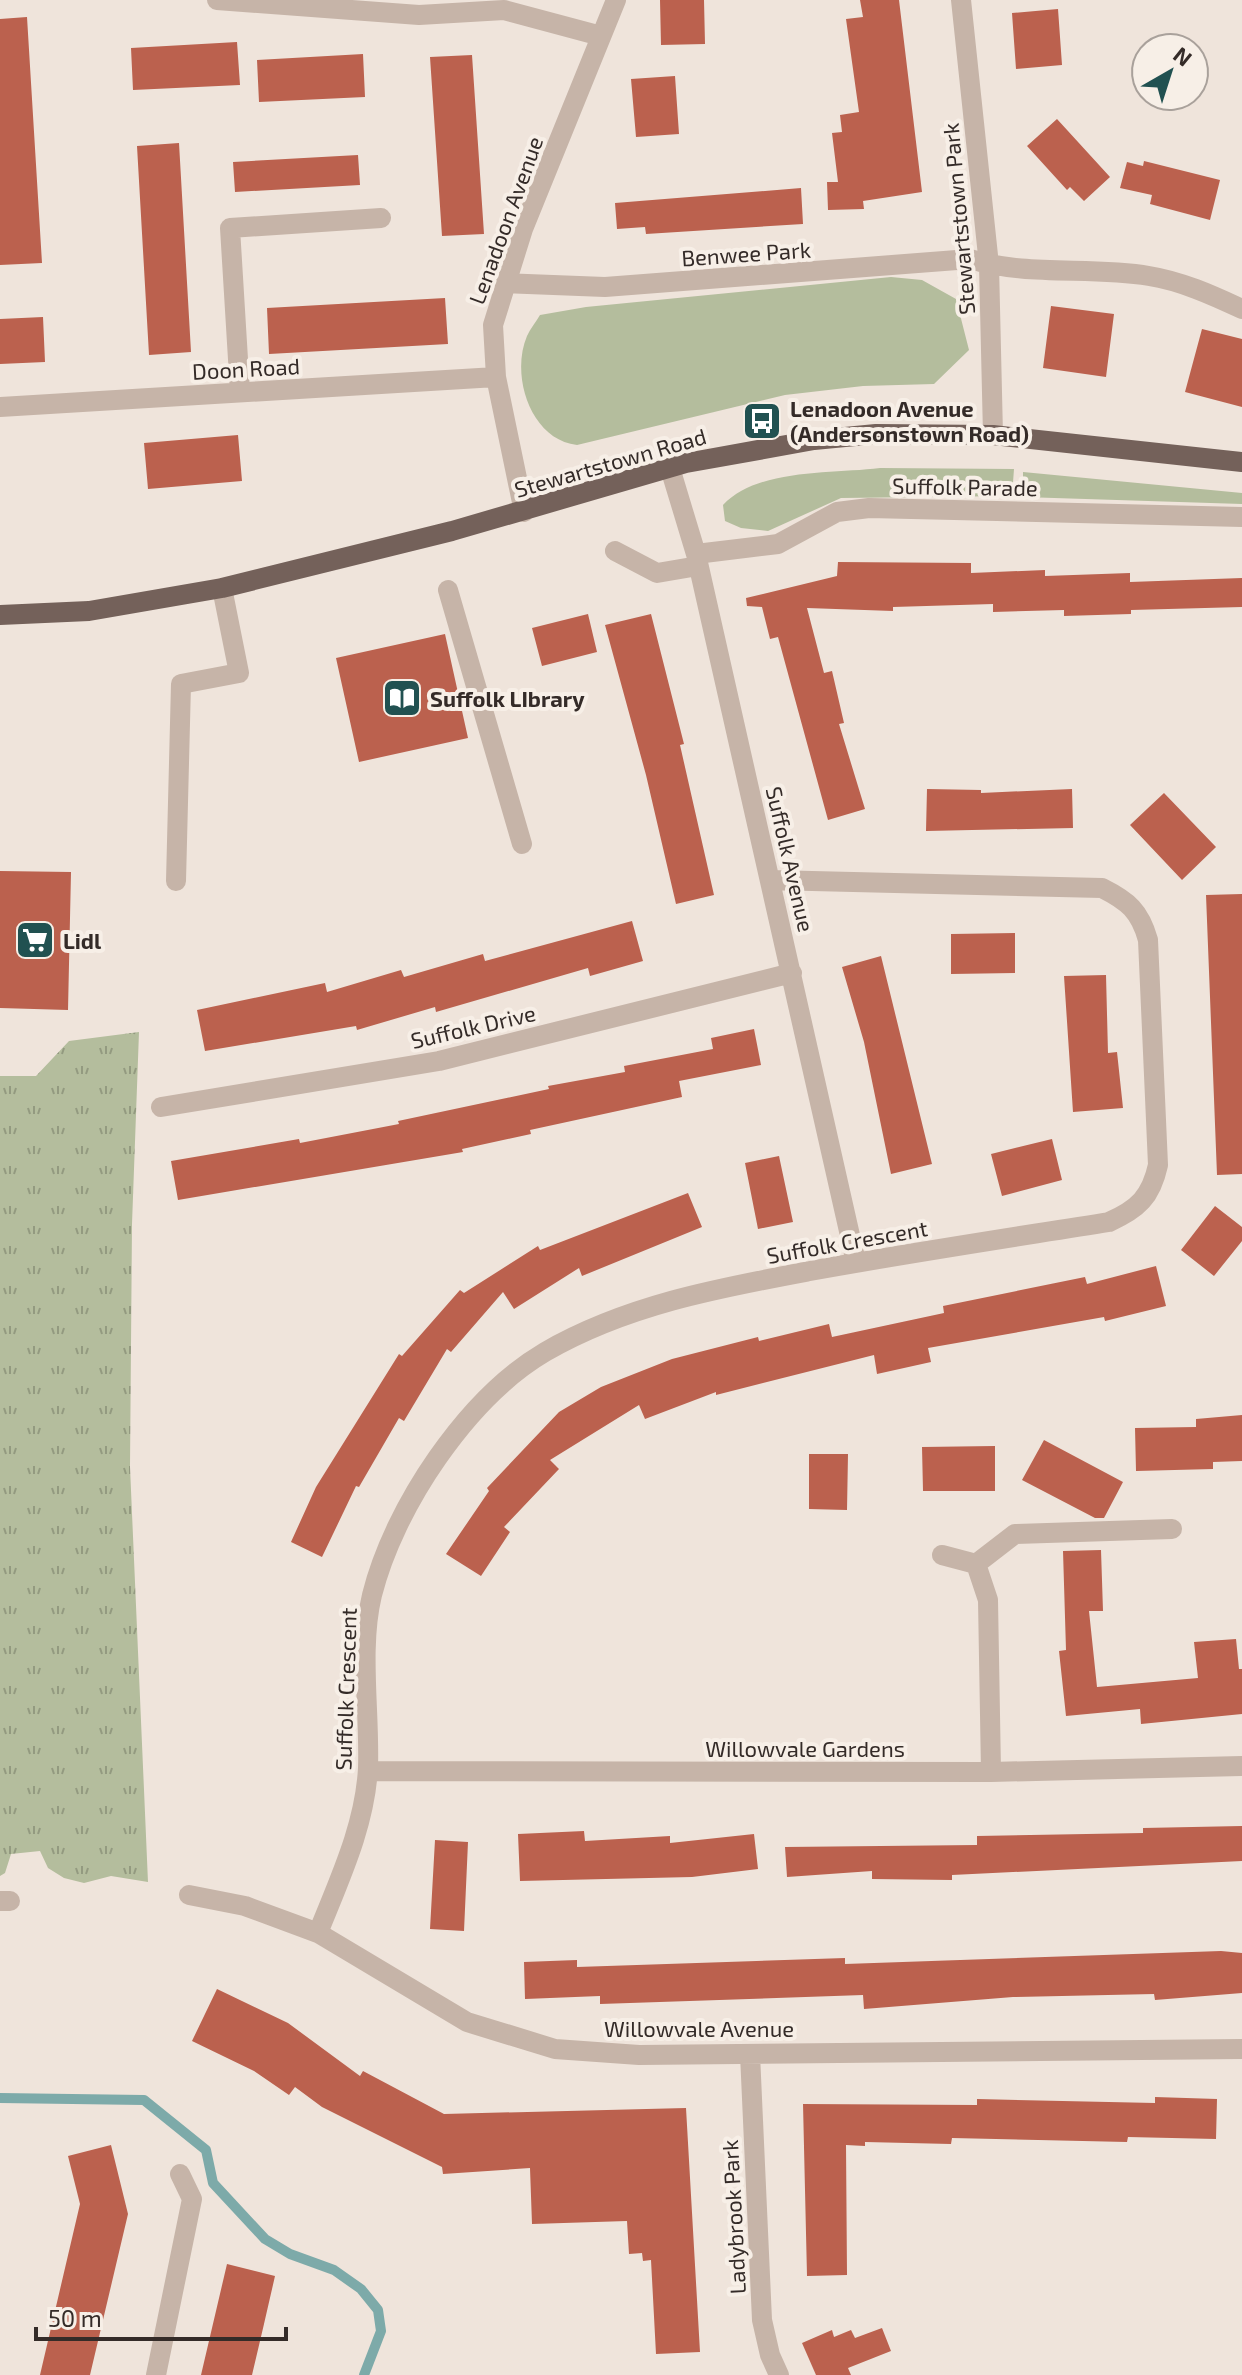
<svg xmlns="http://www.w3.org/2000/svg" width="1242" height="2375" viewBox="0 0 1242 2375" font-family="'Exo 2',sans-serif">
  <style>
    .green { fill: #b4bd9d }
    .park { fill: url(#park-tufts) }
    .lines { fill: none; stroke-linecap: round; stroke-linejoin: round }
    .stream { stroke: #7daaa9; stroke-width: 10 }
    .building { fill: #bb614e }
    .minor { stroke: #c6b4a8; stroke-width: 20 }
    .major { stroke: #74615a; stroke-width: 20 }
    .labels { text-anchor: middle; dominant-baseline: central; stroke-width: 8; stroke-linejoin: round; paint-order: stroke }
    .street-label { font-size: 22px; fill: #342b28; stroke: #f7efe7 }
    .poi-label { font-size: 22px; font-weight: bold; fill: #342b28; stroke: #f7efe7; text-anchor: start }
  </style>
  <defs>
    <pattern id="park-tufts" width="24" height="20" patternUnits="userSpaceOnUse" patternTransform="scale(2)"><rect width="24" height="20" fill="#b4bd9d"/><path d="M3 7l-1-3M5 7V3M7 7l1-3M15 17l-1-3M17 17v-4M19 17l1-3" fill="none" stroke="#939a80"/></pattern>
  </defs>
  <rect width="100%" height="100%" fill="#efe4db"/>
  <path class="green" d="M891,277L922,280L956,299L969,350L934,384L863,386L785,395L577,445C531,440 510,376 527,336C530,329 536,322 540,315L586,307Z
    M880,468L1014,469L1012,496L841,498L768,531L741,528L725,521L723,505C758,468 832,474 880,468Z
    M1023,472L1242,493V504L1023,497Z"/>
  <path class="park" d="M139,1032L132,1224L130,1467L148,1882L111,1876L84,1883L64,1878L48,1868L40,1851L11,1854L5,1873L0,1876V1076H36L69,1041Z"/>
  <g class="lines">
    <path class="stream" d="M0,2098L144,2100L206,2150L213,2183L265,2239L290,2254L334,2270L361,2289L378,2310L381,2331L364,2375"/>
  </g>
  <path class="building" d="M660,0H704L705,44L661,45Z
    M860,0H899L922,192L863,201L864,209L828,210L827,182H838L832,133L842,132L840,115L859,112L846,19L863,17Z
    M1058,9L1062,65L1016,69L1012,13Z
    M27,17L42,263L0,265V19Z
    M237,42L240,85L133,90L131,48Z
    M363,54L365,97L259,102L257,60Z
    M472,55L484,234L442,236L430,57Z
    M675,76L679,134L636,137L631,79Z
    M1057,119L1110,177L1084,201L1070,187L1067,190L1027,146Z
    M179,143L191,352L149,355L137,146Z
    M358,155L360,185L235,192L233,162Z
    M1144,161L1220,180L1210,220L1150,204L1152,195L1120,188L1127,162L1143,166Z
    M801,188L803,224L646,234L645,227L617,229L615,203Z
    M445,298L448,344L269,354L267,308Z
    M1051,306L1114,314L1106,377L1043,368Z
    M43,317L45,362L0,364V319Z
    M1202,329L1242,339V407L1185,392Z
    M238,435L242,481L148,489L144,443Z
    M838,562L971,563V573L1045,570V576L1130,573V582L1242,578V607L1131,610V614L1064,616V610L993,612V604L893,607V611L807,608L824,673L832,671L844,723L839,724L865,809L828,820L778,637L770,639L762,607L747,606L746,598L837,576Z
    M588,614L597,652L542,666L532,628Z
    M651,614L684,744L680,745L714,895L676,904L646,775L605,625Z
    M445,634L468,738L359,762L336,658Z
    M927,789L981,790V793L1072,789L1073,828L926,831Z
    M1164,793L1216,847L1182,880L1130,825Z
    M0,871L71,872L68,1010L0,1008Z
    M1242,894V1174L1217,1175L1206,895Z
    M632,921L643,961L590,976L588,968L436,1012L435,1007L357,1030L356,1026L205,1051L197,1010L325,983L327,992L401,970L404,977L483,954L485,961Z
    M1015,933V973L951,974V934Z
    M881,956L932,1164L891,1174L864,1042L842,967Z
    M1106,975L1108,1053L1117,1052L1123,1108L1073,1112L1064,976Z
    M754,1029L761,1065L679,1081L682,1097L530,1130L531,1134L462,1149L463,1152L178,1200L171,1161L299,1139L300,1143L399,1124L398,1121L549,1089L548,1086L625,1072L624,1066L713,1049L711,1038Z
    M1052,1139L1062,1180L1002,1196L991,1154Z
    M779,1156L793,1222L758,1229L745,1163Z
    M688,1193L702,1227L582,1276L579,1268L514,1309L503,1292L451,1352L447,1349L404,1421L399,1418L359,1487L356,1486L322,1557L291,1542L316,1487L399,1354L402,1356L460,1290L464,1293L538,1246L540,1250Z
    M1215,1206L1242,1227V1241L1214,1276L1181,1250Z
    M1156,1266L1166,1306L1105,1321L1104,1317L928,1348L931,1362L877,1374L874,1355L716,1395V1392L645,1419L639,1405L550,1460L559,1469L504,1527L510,1532L481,1576L446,1554L489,1491L487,1488L559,1412L601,1387L672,1359L758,1337L759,1341L829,1324L832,1337L944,1313L943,1306L1085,1277L1087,1284Z
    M1242,1415V1461L1213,1462V1469L1136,1471L1135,1428L1196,1427V1419Z
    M1044,1440L1123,1482L1104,1518H1095L1022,1480Z
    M995,1446V1491H923L922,1447Z
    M809,1454H848L847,1510L809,1509Z
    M1101,1550L1103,1611H1089L1097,1687L1198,1678L1194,1642L1236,1639L1239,1669H1242V1714L1141,1724L1140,1709L1066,1716L1059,1651L1066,1650L1063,1551Z
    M1242,1826V1861L952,1875V1880L872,1879V1871L787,1877L785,1847L977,1845V1836L1143,1833V1828Z
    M584,1831L585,1841L670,1836V1843L754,1834L758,1869L692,1877L520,1881L518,1834Z
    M435,1840L468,1842L464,1931L430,1929Z
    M1221,1951L1242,1953V1993L1155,2000L1154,1994L1013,1997L864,2009L863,1995L600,2004V1996L525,1999L524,1962L577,1960V1967L845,1958V1964Z
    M217,1989L288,2023L360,2076L363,2071L444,2114L686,2108L700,2352L656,2354L651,2260L643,2261L642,2253L629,2254L627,2221L532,2224L530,2168L443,2174L442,2167L322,2107L295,2087L289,2095L254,2071L192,2041Z
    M1155,2097L1217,2099L1216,2139L1128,2137L1127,2142L952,2138L951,2144L865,2142V2146L846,2145L847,2275L807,2276L803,2104L977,2105V2099L1155,2103Z
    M111,2145L128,2214L90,2375H40L80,2204L68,2156Z
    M227,2264L275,2276L264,2324L252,2375H201Z
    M882,2328L891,2351L848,2368L851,2375H816L802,2343L832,2330L834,2337L851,2330L855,2338Z"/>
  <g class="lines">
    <path class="minor" d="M217,0L419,15L504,10L601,36
      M961,0L989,265L993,435
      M504,283L605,287L970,259C1028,277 1089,266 1149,276C1181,281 1212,295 1242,309
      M240,392L230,228L381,218
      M0,407L496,377
      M670,468L696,554L856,1262
      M524,512L496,377L493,325L523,229L616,0
      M615,551L657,573L698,566
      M696,554L778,544L837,512L869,508L1242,517
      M448,590L522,844
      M176,881L181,684L239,673L222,588
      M161,1107L439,1061L792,973
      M942,1555L976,1564L988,1600L991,1772
      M976,1564L1015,1534L1172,1529
      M368,1771L991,1772L1242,1766
      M189,1895L245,1906L318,1933L467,2022L555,2049L639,2055L1242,2049
      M0,1901H10
      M318,1933C339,1880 365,1826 368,1768C370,1712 359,1649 372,1595C394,1507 467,1398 545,1352C626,1305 719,1288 810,1271C909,1253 1009,1238 1109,1222C1138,1209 1151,1197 1158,1165L1148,940C1140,911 1128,901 1102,888L771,880
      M750,2054L762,2320L770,2355L779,2375
      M156,2375L192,2199L180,2174"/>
    <path class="major" d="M0,615L89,611L222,588L452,531L686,463L814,440L876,434L993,435L1242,462"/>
  </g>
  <defs>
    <symbol id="bus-square" viewBox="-11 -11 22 22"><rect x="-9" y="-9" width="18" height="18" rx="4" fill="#215151" stroke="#f7efe7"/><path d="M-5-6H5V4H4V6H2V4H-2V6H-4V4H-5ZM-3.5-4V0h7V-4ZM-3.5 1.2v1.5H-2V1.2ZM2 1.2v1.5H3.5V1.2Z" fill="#fff"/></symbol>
    <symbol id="library-square" viewBox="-11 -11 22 22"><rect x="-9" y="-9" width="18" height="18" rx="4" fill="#215151" stroke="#f7efe7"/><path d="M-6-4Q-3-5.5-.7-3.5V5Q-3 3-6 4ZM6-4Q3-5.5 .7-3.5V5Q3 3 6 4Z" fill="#fff"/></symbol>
    <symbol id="supermarket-square" viewBox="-11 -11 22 22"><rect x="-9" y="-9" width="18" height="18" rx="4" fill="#215151" stroke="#f7efe7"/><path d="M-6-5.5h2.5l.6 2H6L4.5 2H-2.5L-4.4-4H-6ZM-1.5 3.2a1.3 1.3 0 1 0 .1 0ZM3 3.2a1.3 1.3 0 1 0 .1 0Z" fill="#fff"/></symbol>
  </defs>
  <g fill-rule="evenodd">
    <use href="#bus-square" x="740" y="399" width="44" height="44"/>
    <use href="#library-square" x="380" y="676" width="44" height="44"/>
    <use href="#supermarket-square" x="13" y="918" width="44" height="44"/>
  </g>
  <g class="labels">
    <g class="street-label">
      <text transform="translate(958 219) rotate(-95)">Stewartstown Park</text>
      <text transform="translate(505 220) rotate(-70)">Lenadoon Avenue</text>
      <text transform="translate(746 253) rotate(-4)">Benwee Park</text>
      <text transform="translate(246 368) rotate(-3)">Doon Road</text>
      <text transform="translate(610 462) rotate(-16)">Stewartstown Road</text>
      <text transform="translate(965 486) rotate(1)">Suffolk Parade</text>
      <text transform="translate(791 859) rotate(77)">Suffolk Avenue</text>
      <text transform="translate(473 1026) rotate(-13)">Suffolk Drive</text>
      <text transform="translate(847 1241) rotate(-10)">Suffolk Crescent</text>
      <text transform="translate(345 1689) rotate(-88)">Suffolk Crescent</text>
      <text x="805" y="1748">Willowvale Gardens</text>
      <text x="699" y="2028">Willowvale Avenue</text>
      <text transform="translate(733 2217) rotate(-93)">Ladybrook Park</text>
    </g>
    <g class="poi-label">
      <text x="790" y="408">Lenadoon Avenue<tspan x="790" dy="25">(Andersonstown Road)</tspan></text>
      <text x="430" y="698">Suffolk LIbrary</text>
      <text x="63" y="940">Lidl</text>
    </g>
  </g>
  <g transform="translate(1170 72) rotate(39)"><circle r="38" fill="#f7efe7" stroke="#a9a19b" stroke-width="2"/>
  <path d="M0-6L14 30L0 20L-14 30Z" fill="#215151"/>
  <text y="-12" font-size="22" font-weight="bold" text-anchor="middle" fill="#342b28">N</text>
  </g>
  <path d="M36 2327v12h250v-12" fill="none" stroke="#342b28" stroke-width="4"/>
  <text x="48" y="2327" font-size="24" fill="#342b28" stroke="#f7efe7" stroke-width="6" paint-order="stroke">50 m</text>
</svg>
